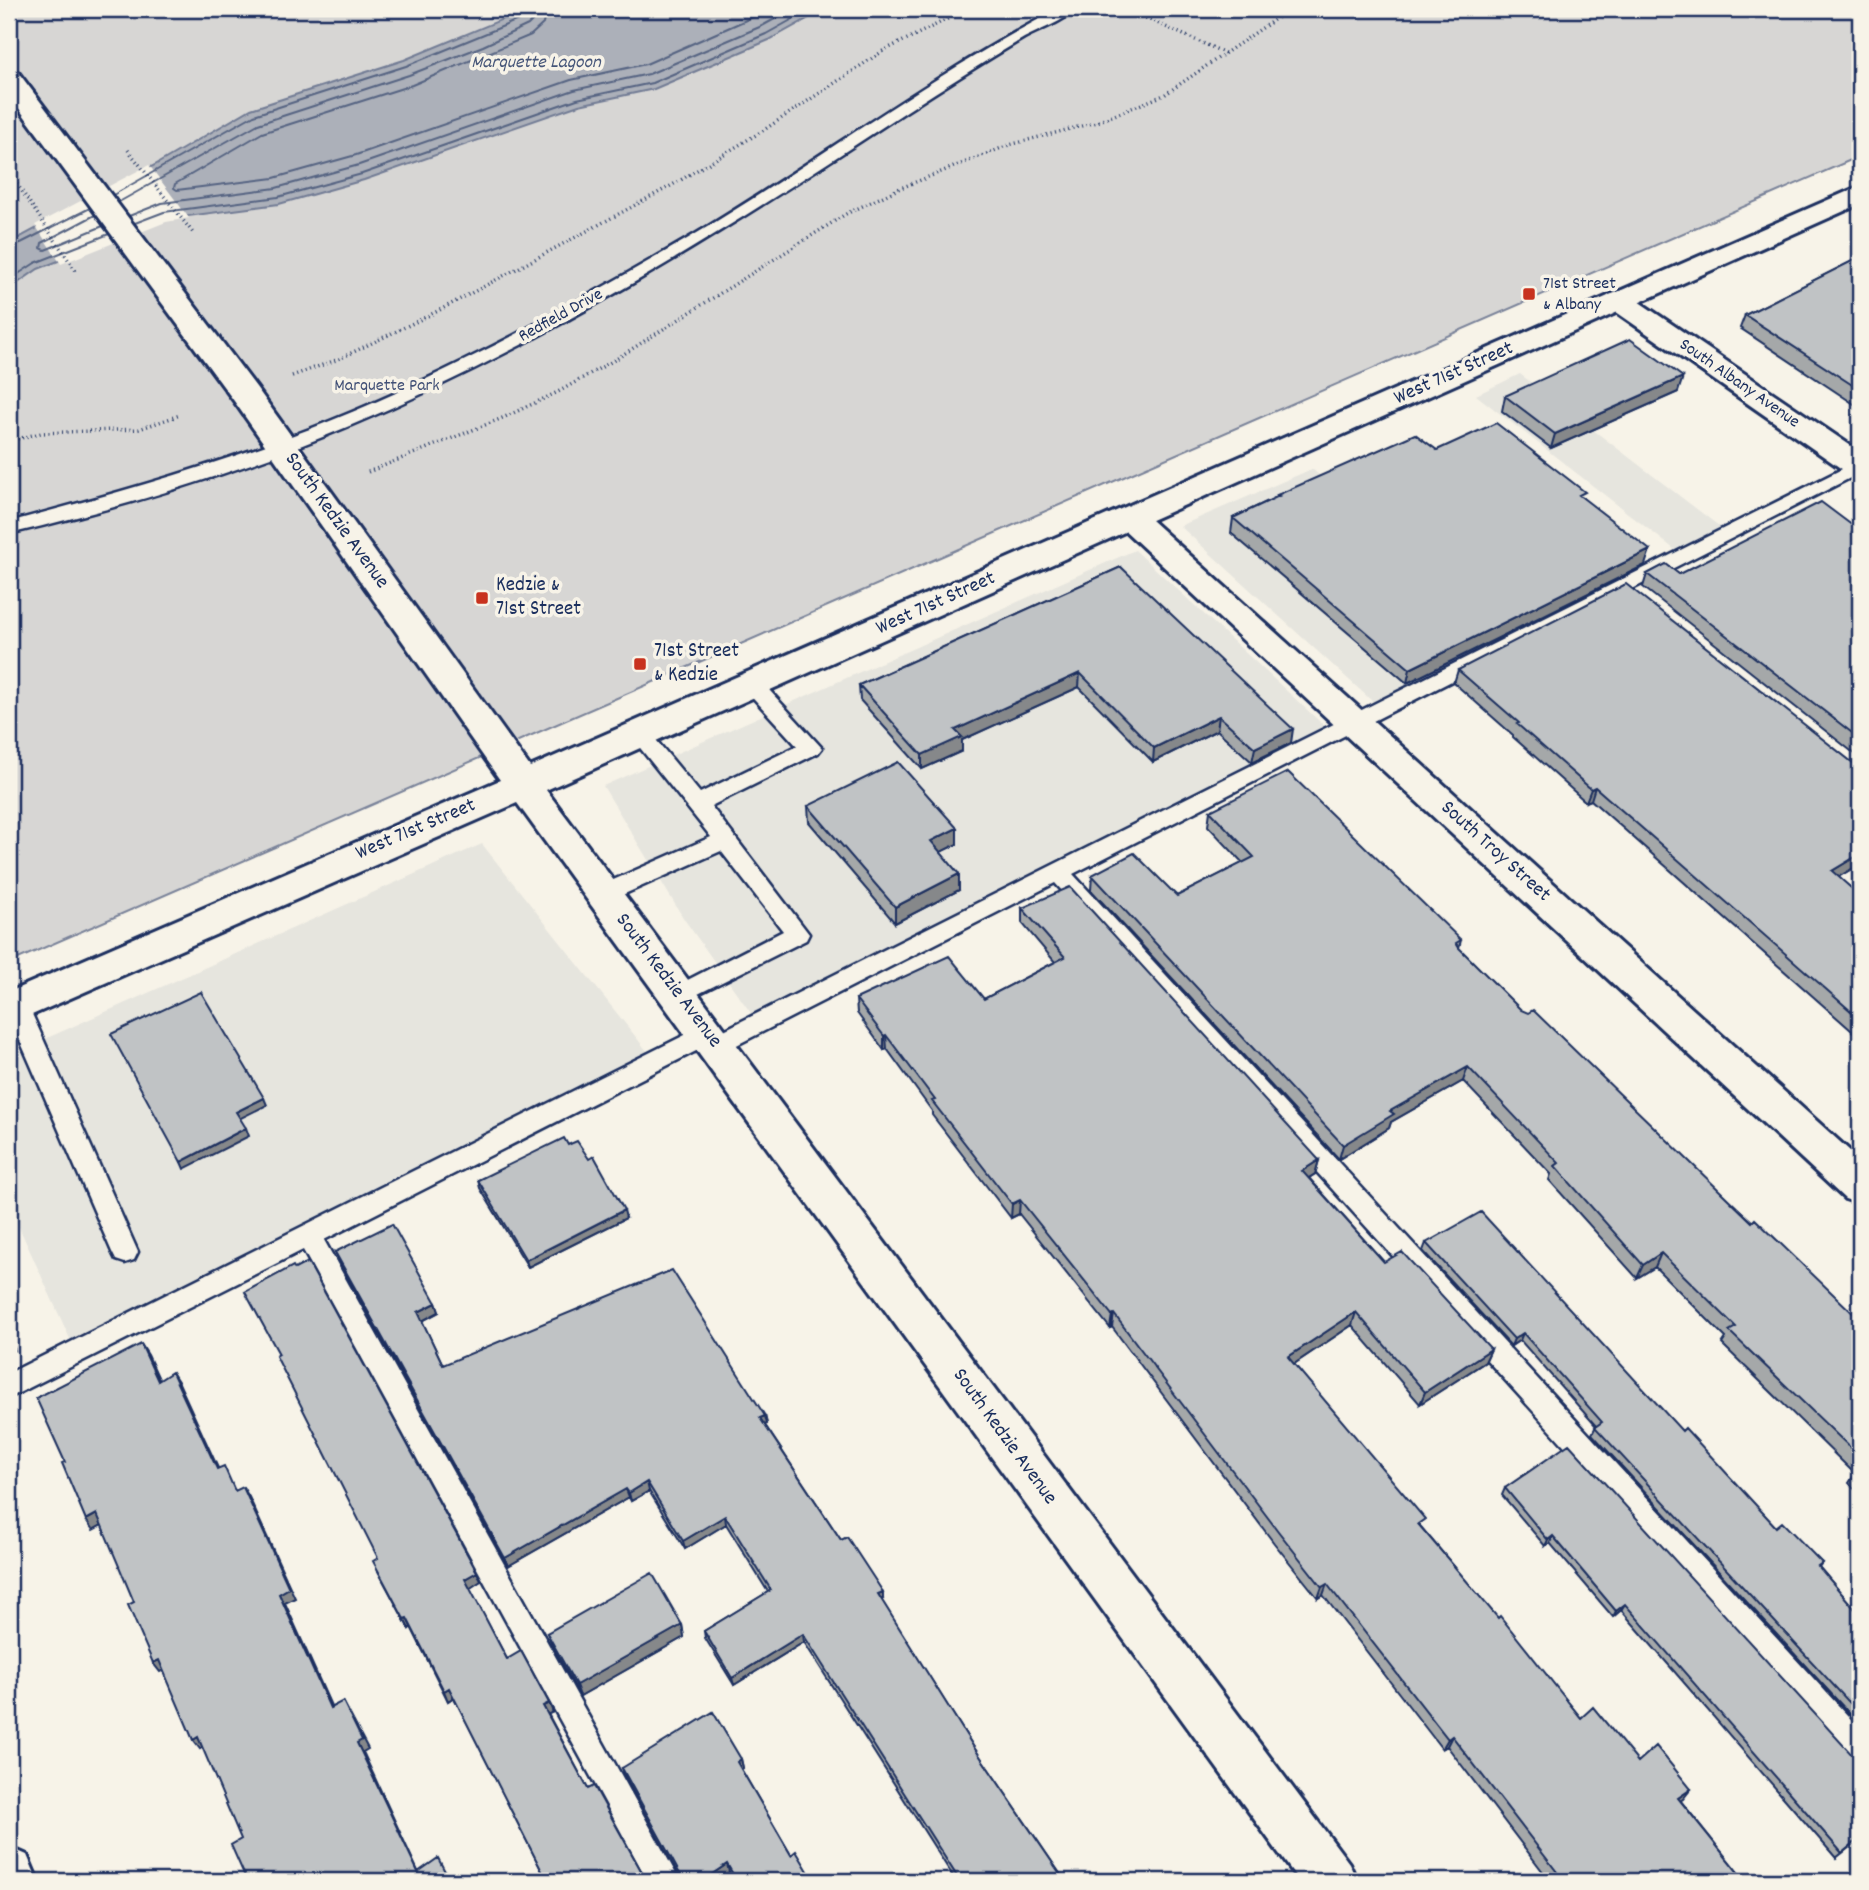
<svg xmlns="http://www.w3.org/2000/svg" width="1869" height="1890" viewBox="0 0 1869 1890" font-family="Dekko,sans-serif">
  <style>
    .built { fill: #e6e5de }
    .green { fill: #d7d6d4; stroke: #798299; stroke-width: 2 }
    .water { fill: #acb0b9; stroke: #727c95; stroke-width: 2 }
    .pier { fill: #f7f3e8 }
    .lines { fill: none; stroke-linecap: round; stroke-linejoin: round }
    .shore { stroke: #556382; stroke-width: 2 }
    .lane-casing { stroke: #1b2f5e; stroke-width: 5 }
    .street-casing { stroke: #1b2f5e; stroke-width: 6 }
    .secondary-casing { stroke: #1b2f5e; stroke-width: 6 }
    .path { stroke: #1b2f5e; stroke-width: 3.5; stroke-dasharray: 1 3.5; stroke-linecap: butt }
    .lane { fill: #f7f3e8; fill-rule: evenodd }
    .street { fill: #f7f3e8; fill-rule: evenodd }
    .secondary { fill: #f7f3e8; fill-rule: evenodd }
    .wall { fill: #a5a8a9; stroke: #1b2f5e; stroke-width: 2 }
    .shaded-wall { fill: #86888a; stroke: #1b2f5e; stroke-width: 2 }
    .building { fill: #c0c3c5; stroke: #1b2f5e; stroke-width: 2 }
    .poi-dot { fill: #c8321e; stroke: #f7f3e8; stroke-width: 2.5 }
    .labels { text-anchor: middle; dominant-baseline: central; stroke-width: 7; stroke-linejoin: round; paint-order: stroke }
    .far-poi-label { font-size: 18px; fill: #1b2f5e; stroke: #f7f3e8; text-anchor: start }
    .far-street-label { font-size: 18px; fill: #1b2f5e; stroke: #f7f3e8 }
    .far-park-label { font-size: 18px; fill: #415076; stroke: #f7f3e8 }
    .far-water-label { font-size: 19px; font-style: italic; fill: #465679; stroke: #f7f3e8 }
    .street-label { font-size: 21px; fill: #1b2f5e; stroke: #f7f3e8 }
    .poi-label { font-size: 21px; fill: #1b2f5e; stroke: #f7f3e8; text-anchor: start }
  </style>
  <rect width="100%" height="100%" fill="#f7f3e8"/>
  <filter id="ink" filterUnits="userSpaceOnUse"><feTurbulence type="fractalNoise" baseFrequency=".0143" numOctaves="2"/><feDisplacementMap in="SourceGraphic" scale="14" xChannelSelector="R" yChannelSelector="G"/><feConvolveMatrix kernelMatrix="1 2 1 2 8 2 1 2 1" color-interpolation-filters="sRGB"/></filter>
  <g filter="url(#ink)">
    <path class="built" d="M1520,374L1728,533L1683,556L1476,395Z
      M1312,469L1514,641L1381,709L1180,526Z
      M1135,550L1332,733L758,1023L684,919L603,786Z
      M482,844L655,1061L76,1352L9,1205V1055Z"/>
    <path class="green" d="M9,9H1860V156L9,963Z"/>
    <path class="water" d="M527,9H825L769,40L654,89L579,105L364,180L279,204L165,219L38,269L9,289V243L155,165L251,109L404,60Z"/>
    <path class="pier" d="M149,165L189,218L166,222L61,264L35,225Z"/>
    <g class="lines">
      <path class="shore" d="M546,9L543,24L531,35L412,85L262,133L175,184L174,188L177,190L274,178L356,155L571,80L646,64L771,9
        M113,195L254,115L406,66L523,18L527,9
        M119,202L258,124L409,75L483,46L528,25L535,18L536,9
        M95,215L42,243L41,248L45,250L103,226
        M129,216L162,203L276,188L359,165L574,90L649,74L762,26L793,9
        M135,223L164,212L278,197L362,174L577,99L652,83L766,34L811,9
        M9,249L90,208
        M9,280L35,263L109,234"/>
      <defs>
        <path id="lane" d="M1058,9H1076C1063,22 1041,29 1024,38C984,62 945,86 907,111C727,230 546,344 347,427C238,473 123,507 9,534V522C117,493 225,463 330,421C454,371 572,306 687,239C812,165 929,76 1058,9Z
          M1860,460V473L1073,874L1860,1729V1766L1850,1761L1055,883L723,1052L715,1055L707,1052L704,1047L324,1240L680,1881H648L303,1250L9,1398V1373L699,1028L707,1026L715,1028L718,1033Z
          M753,678L760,680L822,748L818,753L711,806L809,934L806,940L678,1004L670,1001L666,995L670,989L783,931L721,851L611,900L603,903L595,900L592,894L595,888L711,837L633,739L630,734L633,729L640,727L647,729L700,793L797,746L746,690L743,685L746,680Z
          M16,996L24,998L28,1005L138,1252L134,1260L125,1263L116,1260L112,1252L9,1015V998Z"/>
        <path id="street" d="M1619,292L1629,295L1860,452V477L1849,474L1609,307L1604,301L1609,295Z
          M1130,507L1141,511L1860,1160V1204L1845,1199L1119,525L1114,518L1119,511Z
          M9,1847L27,1855L38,1881H9Z"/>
        <path id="secondary" d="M9,69L18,72L256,387L530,767L1860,186V204L546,790L1349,1863L1357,1881H1299L517,803L9,1025V992L500,780L234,401L9,95Z"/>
      </defs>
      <use href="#lane" class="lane-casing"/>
      <use href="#street" class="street-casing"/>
      <use href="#secondary" class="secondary-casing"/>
      <path class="path" d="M1125,9L1225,53
        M128,150L193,233
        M17,184L76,271
        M292,376L339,359L438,311L669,187L764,130L883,51L968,9
        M9,441L41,433L139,429L180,415
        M368,472L505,417L558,392L616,359L846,214L898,189L1009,145L1097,122L1164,95L1290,9"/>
      <use href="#lane" class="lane"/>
      <use href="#street" class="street"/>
      <use href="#secondary" class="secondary"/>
    </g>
    <path class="wall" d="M1860,257V408L1740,328L1745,315Z
      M1678,392L1551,448L1502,411L1505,396Z
      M1437,450L1583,498L1645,565L1407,683L1231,533L1233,518L1277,497V495Z
      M1855,534L1860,538V758L1643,587L1647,574H1679Z
      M1121,567L1291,743L1252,762L1217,730L1153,762L1079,687L962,740V751L922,769L860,700L859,685Z
      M1458,670L1860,767V864L1838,877L1860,896V1038L1591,800L1586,802L1513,737V735L1454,683Z
      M808,806L957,828V844L940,852L959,890L895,923L809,822Z
      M1210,811L1461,940L1459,948L1521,1010L1860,1320V1495L1849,1483L1855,1474L1722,1344L1726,1338L1655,1267L1637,1278L1549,1180L1551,1174L1463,1081L1391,1122L1389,1128L1339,1159L1091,890L1092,875L1177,896L1243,863L1208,826Z
      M1022,908L1319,1160L1315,1174L1309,1178L1384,1262L1491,1349L1485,1362L1420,1404L1352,1325L1294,1364L1421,1527L1581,1718L1638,1762L1691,1789L1680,1800L1745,1881H1550L1447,1746L1442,1749L1323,1595L1318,1598L1274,1543L1112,1327L1110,1328L1019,1214L1011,1218L932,1115V1111L887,1049L884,1050L857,1013L856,999H984L1055,962L1022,923Z
      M568,1145L626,1218L528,1267L480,1188L478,1180Z
      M1426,1243L1682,1431L1776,1527L1822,1563L1819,1567L1860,1615V1725L1592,1434L1596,1426L1520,1340L1511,1346L1423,1251Z
      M335,1252L436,1303L439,1312L422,1321L443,1365L765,1416L767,1424L765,1425L841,1540L883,1599L881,1600L973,1746L1065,1881H956L804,1642L734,1685L705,1638L704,1631L768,1592L726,1524L685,1549L649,1491L631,1501L629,1497L508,1566L339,1261Z
      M1505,1488L1854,1757L1860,1839L1836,1858L1621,1610L1613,1617L1550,1543L1545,1546L1502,1495Z
      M378,1558L481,1581L469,1588L507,1659L553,1712L548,1714L588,1789L643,1874H678L625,1777L622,1768L741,1759L743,1768L741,1769L791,1855L814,1881H734L729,1872L547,1881L454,1697L448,1701L411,1627L409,1629L378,1571Z
      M682,1625L684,1637L580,1696L552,1645L547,1633Z"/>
    <path class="shaded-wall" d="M1683,377L1678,392L1551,448L1555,434Z
      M1650,550L1645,565L1407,683L1410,669Z
      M1080,673L1079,687L962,740V751L922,769V755L955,730Z
      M1219,716L1217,730L1153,762L1154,748Z
      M1293,729L1291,743L1252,762L1255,748Z
      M1595,787L1591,800L1586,802L1591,789Z
      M957,828V844L931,857V841Z
      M1860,854V864L1825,885L1832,871Z
      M959,874V890L895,923V907Z
      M886,1035L887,1049L884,1050V1036Z
      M1468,1067L1463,1081L1391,1122L1389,1128L1339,1159L1343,1145L1390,1111Z
      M264,1098L267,1105L239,1119L236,1112Z
      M246,1128L249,1136L184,1169L181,1162Z
      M1319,1160L1315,1174L1299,1184L1302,1171Z
      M1020,1200L1019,1214L1011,1218L1012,1204Z
      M624,1210L626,1218L528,1267L526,1260Z
      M1661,1253L1655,1267L1637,1278L1643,1265Z
      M436,1303L439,1312L422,1321L418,1312Z
      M1356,1312L1352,1325L1285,1370L1288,1357Z
      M1114,1314L1112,1327L1110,1328L1112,1315Z
      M1523,1333L1520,1340L1511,1346L1514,1339Z
      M9,1336L15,1350L9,1353Z
      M141,1344L148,1355L165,1392L158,1381Z
      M1491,1349L1485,1362L1420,1404L1425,1392Z
      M172,1372L179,1383L223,1479L217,1469Z
      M765,1416L767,1424L761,1427L760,1418Z
      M647,1482L649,1491L631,1501L629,1493Z
      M243,1487L249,1497L295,1598L285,1603L336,1717L330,1708L279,1594Z
      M626,1489L629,1497L508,1566L505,1558Z
      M97,1514L104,1524L93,1530L86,1520Z
      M725,1516L726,1524L685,1549L683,1541Z
      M1553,1536L1550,1543L1545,1546L1548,1540Z
      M477,1572L481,1581L469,1589L465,1579Z
      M1327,1584L1323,1595L1318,1598L1322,1587Z
      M883,1592V1599L878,1602V1594Z
      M1625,1604L1621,1610L1613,1617L1616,1611Z
      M407,1618L411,1627L409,1629L404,1619Z
      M682,1625L684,1637L580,1696L576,1685Z
      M803,1634L804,1642L734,1685L732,1678Z
      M159,1660L166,1669L160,1672L153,1663Z
      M449,1688L454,1697L448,1701L444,1691Z
      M343,1701L368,1749L363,1752L422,1880L418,1872L357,1743Z
      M549,1703L553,1712L547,1715L543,1706Z
      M1452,1736L1447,1746L1442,1749L1448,1739Z
      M198,1737L204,1746L200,1749L193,1740Z
      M741,1759L743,1768L739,1771L737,1762Z
      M1691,1789L1683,1799L1670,1808L1678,1798Z
      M727,1864L729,1872L715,1881H702Z"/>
    <path class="building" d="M1860,257V390L1745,315Z
      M1630,339L1683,377L1555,434L1505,396Z
      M1496,423L1585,492L1579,495L1650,550L1410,669L1233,518L1279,496L1277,495L1415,434L1437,450Z
      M1821,502L1857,529L1852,533L1860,538V739L1647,574L1666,564L1679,574Z
      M1121,567L1293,729L1255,748L1219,716L1154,748L1080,673L955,730L962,737L922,755L859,685Z
      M1626,584L1857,766L1860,767V854L1832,871L1860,896V1019L1595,787L1591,789L1517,724L1519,723L1458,670Z
      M898,762L957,828L931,841L959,874L895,907L808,806Z
      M1288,772L1461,940L1456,943L1459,948L1521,1010L1528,1013L1533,1010L1752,1222L1755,1219L1860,1320V1457L1729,1331L1736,1327L1661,1253L1643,1265L1555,1166L1559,1163L1468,1067L1390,1111L1394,1114L1343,1145L1092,875L1134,853L1177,896L1254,857L1210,811Z
      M1070,887L1319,1160L1302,1171L1384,1262L1402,1252L1491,1349L1425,1392L1356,1312L1288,1357L1425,1519L1418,1524L1498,1618L1500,1616L1581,1718L1593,1707L1638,1762L1656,1746L1691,1789L1678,1798L1745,1881H1564L1452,1736L1448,1739L1327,1584L1322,1587L1278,1531L1114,1314L1112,1315L1020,1200L1012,1204L932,1101L935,1100L886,1035L884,1036L856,999L949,956L984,999L1065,957L1022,908Z
      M201,992L264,1098L236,1112L246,1128L181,1162L111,1034Z
      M564,1138L568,1145L577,1141L589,1159L594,1156L624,1210L526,1260L478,1180Z
      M1481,1212L1682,1431L1685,1428L1776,1527L1782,1522L1822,1563L1818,1566L1860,1615V1714L1595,1427L1602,1422L1523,1333L1514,1339L1426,1243Z
      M392,1224L436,1303L418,1312L443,1365L672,1270L765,1416L760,1418L841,1540L847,1537L883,1592L878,1594L973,1746L1065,1881H960L803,1634L732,1678L704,1631L771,1590L725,1516L683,1541L647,1482L629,1493L626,1489L505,1558L335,1252Z
      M308,1262L477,1572L465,1579L507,1659L521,1651L549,1703L543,1706L588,1789L594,1786L643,1874H680L622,1768L713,1712L741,1759L737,1762L791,1855L796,1851L814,1881H737L727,1864L702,1881H547L449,1688L444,1691L407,1618L404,1619L373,1561L378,1558L276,1356L279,1354L245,1292L293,1266L295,1269Z
      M141,1344L158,1381L172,1372L217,1469L224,1466L235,1491L243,1487L289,1588L279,1594L330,1708L343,1701L362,1740L357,1743L418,1872L438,1858L450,1881H247L231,1845L241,1839L198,1737L193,1740L159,1660L153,1663L128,1605L134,1602L97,1514L86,1520L62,1463L65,1462L36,1398Z
      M1569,1444L1854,1757L1860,1760V1838L1842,1853L1625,1604L1616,1611L1553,1536L1548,1540L1505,1488Z
      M652,1573L682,1625L576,1685L547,1633Z"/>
  </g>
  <g class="poi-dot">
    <rect x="1522" y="287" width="14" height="14" rx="3.5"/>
    <rect x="475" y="591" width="14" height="14" rx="3.5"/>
    <rect x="633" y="657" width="14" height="14" rx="3.5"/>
  </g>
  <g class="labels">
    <g class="far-poi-label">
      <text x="1543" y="284">71st Street<tspan x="1543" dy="21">&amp; Albany</tspan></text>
    </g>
    <g class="far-street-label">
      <text transform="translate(561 316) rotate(-29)">Redfield Drive</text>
      <text transform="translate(1739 384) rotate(35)">South Albany Avenue</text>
    </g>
    <g class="far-park-label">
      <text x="387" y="386">Marquette Park</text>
    </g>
    <g class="far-water-label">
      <text x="536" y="63">Marquette Lagoon</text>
    </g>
    <g class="street-label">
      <text transform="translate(1454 374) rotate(-24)">West 71st Street</text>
      <text transform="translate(336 521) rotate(54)">South Kedzie Avenue</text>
      <text transform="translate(936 604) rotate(-24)">West 71st Street</text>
      <text transform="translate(416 830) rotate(-23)">West 71st Street</text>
      <text transform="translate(1495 852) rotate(42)">South Troy Street</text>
      <text transform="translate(668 981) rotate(53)">South Kedzie Avenue</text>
      <text transform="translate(1004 1437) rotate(54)">South Kedzie Avenue</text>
    </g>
    <g class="poi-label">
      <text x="496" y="586">Kedzie &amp;<tspan x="496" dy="24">71st Street</tspan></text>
      <text x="654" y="652">71st Street<tspan x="654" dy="24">&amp; Kedzie</tspan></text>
    </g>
  </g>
  <rect width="1869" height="1890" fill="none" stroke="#f7f3e8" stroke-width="35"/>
  <rect x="18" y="18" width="1834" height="1855" fill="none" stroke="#1b2f5e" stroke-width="2.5" filter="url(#ink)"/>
</svg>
